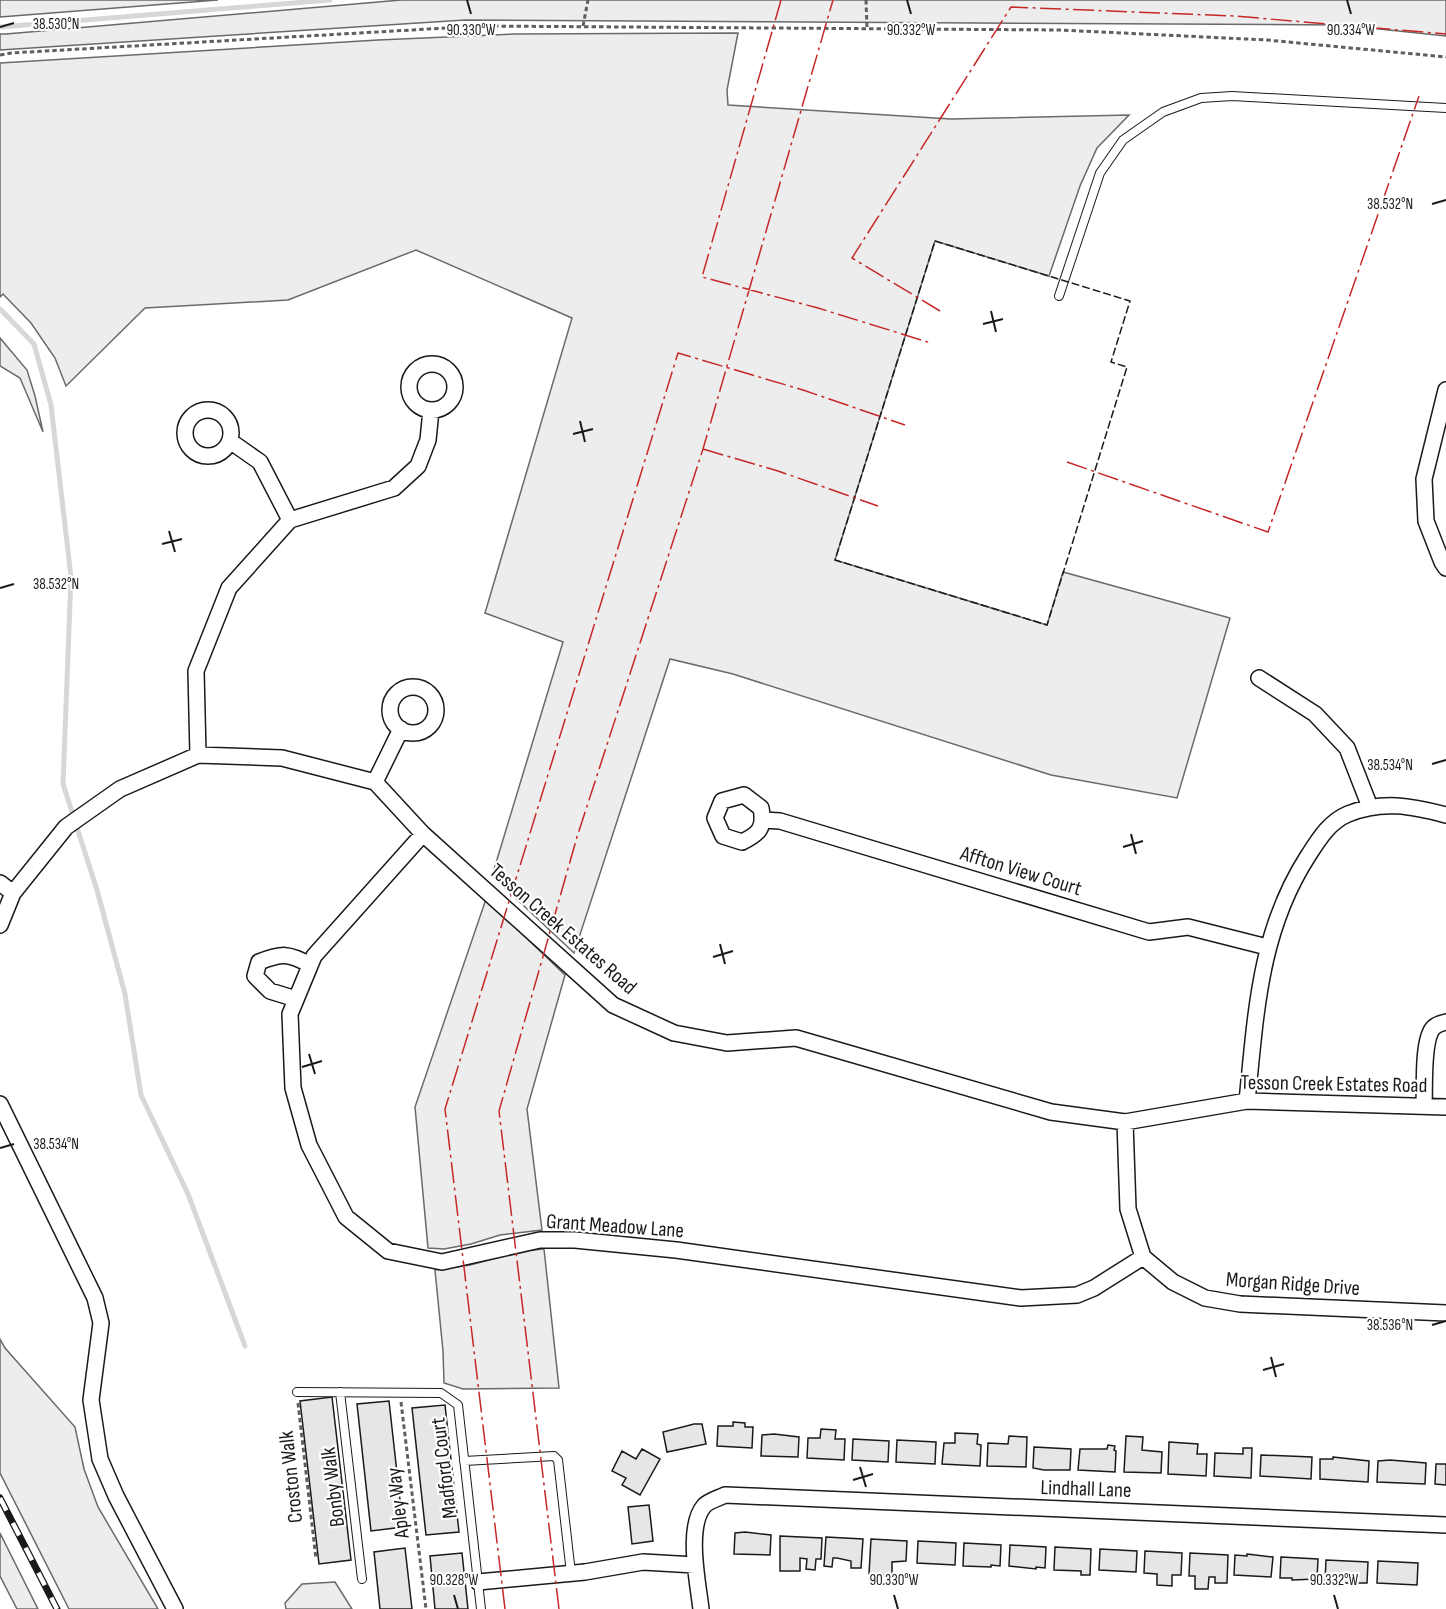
<svg xmlns="http://www.w3.org/2000/svg" width="1446" height="1609" viewBox="0 0 1446 1609" font-family="'Sofia Sans Condensed',sans-serif">
  <style>
    .built { fill: #ededed; stroke: #6a6a6a; stroke-width: 1.5 }
    .lines { fill: none; stroke-linecap: round; stroke-linejoin: round }
    .stream { stroke: #d7d7d7; stroke-width: 5 }
    .building { fill: #e6e6e6; stroke: #1a1a1a; stroke-width: 1.5 }
    .lane-casing { stroke: #1a1a1a; stroke-width: 10 }
    .street-casing { stroke: #1a1a1a; stroke-width: 18 }
    .path { stroke: #5f5f5f; stroke-width: 3; stroke-dasharray: 4.5 3; stroke-linecap: butt }
    .lane { stroke: #fff; stroke-width: 8 }
    .street { stroke: #fff; stroke-width: 15 }
    .rail-casing { stroke: #1a1a1a; stroke-width: 7 }
    .rail { stroke: #fff; stroke-width: 4.5; stroke-dasharray: 14; stroke-linecap: butt }
    .fence { stroke: #1a1a1a; stroke-width: 1.5; stroke-dasharray: 8 3; stroke-linecap: butt }
    .power { stroke: #c62828; stroke-width: 1.5; stroke-dasharray: 21 4.5 3 4.5; stroke-linecap: butt }
    .ticks { fill: none; stroke: #1a1a1a; stroke-width: 2 }
    .labels { text-anchor: middle; dominant-baseline: central; stroke-width: 4.5; stroke-linejoin: round; paint-order: stroke }
    .street-label { font-size: 21px; fill: #1a1a1a; stroke: #fff }
    .ticks-label { font-size: 15px; text-anchor: middle; fill: #1a1a1a; stroke: #fff; stroke-width: 4.5; stroke-linejoin: round; paint-order: stroke }
  </style>
  <rect width="100%" height="100%" fill="#fff"/>
  <path class="built" d="M0,0H218L0,17Z
    M401,0H1446V36L1341,25L465,20L0,50V34H6Z
    M738,33L727,90L728,105L951,119L1129,115L1097,148L1080,186L1049,276L935,241L835,560L1047,625L1063,572L1230,618L1177,798L1051,775L733,674L670,659L574,953L492,876L563,642L485,613L572,318L416,250L288,300L145,308L66,386L55,358L31,323L3,294L0,297V63L378,40L513,34Z
    M0,338L27,370L35,396L43,432L20,378L0,366Z
    M486,899L565,975L527,1109L542,1230L500,1235L471,1244L444,1249L428,1248L415,1107Z
    M544,1249L559,1388L463,1389L444,1383L443,1351L435,1270L470,1265L523,1251Z
    M0,1339L5,1348L75,1427L84,1469L98,1507L158,1609H69L0,1473Z
    M0,1533L38,1609H17L0,1576Z
    M335,1582L352,1609H286L285,1603L302,1584Z"/>
  <g class="lines">
    <path class="stream" d="M0,27L330,0
      M0,309L34,344L51,405L71,577L63,784L97,890L125,994L141,1095L188,1194L245,1346"/>
  </g>
  <path class="building" d="M332,1397L351,1560L319,1564L300,1401Z
    M389,1401L403,1527L371,1531L357,1404Z
    M445,1405L459,1532L426,1535L412,1408Z
    M733,1422L745,1423V1427H753L752,1448L717,1446L718,1426H733Z
    M694,1424H702L706,1444L667,1452L663,1432Z
    M821,1429L836,1430L835,1439H845L844,1460L807,1458L808,1438H820Z
    M955,1433L978,1434L977,1444L981,1445L980,1466L942,1464L944,1443H955Z
    M774,1434L799,1437L798,1457L761,1456L762,1435Z
    M1009,1436L1027,1437L1026,1467L987,1466L988,1443L1008,1444Z
    M1126,1436L1143,1437L1142,1450L1162,1452L1161,1473L1124,1472Z
    M853,1439L889,1441L888,1462L852,1460Z
    M897,1440L936,1442L935,1464L896,1462Z
    M1169,1442L1198,1444L1197,1454H1207L1206,1476L1168,1474Z
    M1108,1445L1115,1446L1114,1450L1116,1451L1115,1472L1078,1470L1080,1449H1107Z
    M1034,1447L1071,1449L1070,1470H1044L1033,1468Z
    M1243,1448H1252L1251,1478L1214,1476L1215,1453L1243,1454Z
    M642,1449L660,1459L640,1495L622,1485L626,1478L612,1471L622,1451L636,1459Z
    M1261,1455L1312,1457L1311,1479L1260,1476Z
    M1333,1457L1369,1461L1368,1482L1320,1479V1459H1333Z
    M1390,1460L1426,1463L1425,1484L1377,1482L1378,1461Z
    M1436,1464H1446V1485L1435,1484Z
    M649,1505L653,1541L632,1544L628,1507Z
    M745,1532L771,1535L770,1555L734,1554L735,1533Z
    M780,1536L822,1538L821,1559H816L815,1570L806,1569L807,1559L800,1558V1571H780Z
    M826,1537L863,1539L861,1568H851V1561L837,1558H833L832,1567L824,1566Z
    M871,1539L907,1541L906,1561L892,1562V1575L869,1574Z
    M918,1541L956,1543L955,1565L917,1563Z
    M964,1543L1001,1545L1000,1566L991,1565V1567L963,1566Z
    M1010,1545L1046,1547L1045,1568L1036,1567V1569L1009,1566Z
    M1055,1547L1091,1549L1090,1575H1081V1571L1054,1570Z
    M405,1548L412,1609H380L374,1552Z
    M1100,1549L1137,1551L1136,1572L1099,1570Z
    M1145,1551L1182,1553L1181,1575H1172V1586L1157,1585V1574L1144,1573Z
    M462,1553L468,1609H435L430,1556Z
    M1190,1553L1228,1555L1227,1583H1215V1577H1209L1208,1589H1195V1576H1189Z
    M1247,1554L1273,1557L1271,1577L1234,1575L1235,1555L1247,1556Z
    M1281,1557L1318,1559L1317,1579L1292,1580V1578H1280Z
    M1326,1560L1368,1562L1367,1583H1338L1325,1581Z
    M1378,1561L1418,1563L1417,1585L1377,1583Z"/>
  <g class="lines">
    <defs>
      <path id="lane" d="M1059,296L1100,173L1123,140L1163,112L1201,98L1232,96L1446,108
        M297,1392L441,1393L458,1405L481,1609
        M340,1392L362,1579
        M464,1461L554,1456L558,1460L571,1573"/>
      <path id="street" d="M409 387a23 23 0 1 1 46 0a23 23 0 1 1-46 0Z
        M1446,390L1424,479L1426,521L1442,562L1446,568
        M185 433a23 23 0 1 1 46 0a23 23 0 1 1-46 0Z
        M230,441L260,462L290,520
        M1259,678L1315,714L1347,748L1370,807
        M390 710a23 23 0 1 1 46 0a23 23 0 1 1-46 0Z
        M198,755L196,671L229,588L290,520L394,488L418,466L428,440L431,410
        M375,782L401,729
        M744,795L761,808C765,828 759,834 742,842L723,836L715,818L722,801Z
        M763,820L780,821L1149,932L1188,927L1267,947
        M423,834L314,956L290,1014L293,1088L309,1145L346,1217L388,1251L442,1262L540,1240H575L676,1250L1021,1298L1077,1295L1094,1288L1143,1257
        M0,883L13,893
        M0,925L13,893L66,827L120,789L198,755L282,758L375,782L423,834L613,1005L674,1033L727,1043L796,1038L1051,1112L1125,1122L1247,1101L1446,1107
        M296,999L270,991L255,976L259,962C282,953 289,953 310,965
        M1247,1101C1256,1014 1259,932 1308,856C1319,839 1329,822 1348,814C1382,800 1412,806 1446,815
        M0,1104L95,1298L101,1323L91,1400L100,1459L116,1496L175,1609
        M1424,1105C1425,1088 1422,1041 1433,1028C1437,1024 1441,1023 1446,1022
        M1125,1122L1128,1209L1143,1257L1173,1282L1205,1298L1240,1304L1446,1313
        M478,1582L585,1572L643,1562L695,1565
        M701,1609C698,1583 686,1527 704,1506C708,1501 719,1498 725,1495L1446,1525"/>
    </defs>
    <use href="#lane" class="lane-casing"/>
    <use href="#street" class="street-casing"/>
    <path class="path" d="M866,0L867,28
      M583,26L588,0
      M0,55L11,53L481,26L1060,30L1267,40L1446,57
      M401,1402L426,1609
      M298,1403L316,1559"/>
    <use href="#lane" class="lane"/>
    <use href="#street" class="street"/>
    <defs>
      <path id="rail" d="M0,1498L57,1609"/>
    </defs>
    <use href="#rail" class="rail-casing"/>
    <use href="#rail" class="rail"/>
    <path class="fence" d="M935,241L1130,301L1111,362L1127,367L1047,625L835,560Z"/>
    <path class="power" d="M781,0L702,277L818,308L931,343
      M940,311L852,258L1011,7L1234,16L1446,34
      M703,449L778,471L878,506
      M1067,462L1268,532L1419,96
      M505,1609L445,1109L678,353L803,390L905,425
      M559,1609L499,1111L577,837L703,449L833,0"/>
  </g>
  <path class="ticks" d="M467,0L471,14M907,0L911,14M1347,0L1351,14M0,27L14,23M1432,204L1446,200M991,311L996,332M983,324L1003,319M580,421L585,442M573,434L593,429M169,531L175,552M162,544L182,539M0,588L14,584M1432,764L1446,760M1131,834L1136,854M1123,847L1143,841M720,944L725,964M713,957L733,951M309,1054L315,1074M302,1067L322,1061M0,1148L14,1144M1432,1325L1446,1321M1271,1357L1276,1377M1263,1370L1284,1364M860,1467L866,1487M853,1480L873,1474M454,1595L458,1609M894,1595L898,1609M1334,1595L1338,1609"/>
  <g class="labels">
    <g class="street-label">
      <text transform="translate(1021 871) rotate(17)">Affton View Court</text>
      <text transform="translate(563 929) rotate(41)">Tesson Creek Estates Road</text>
      <text transform="translate(1334 1084) rotate(1)">Tesson Creek Estates Road</text>
      <text transform="translate(615 1226) rotate(4)">Grant Meadow Lane</text>
      <text transform="translate(1293 1284) rotate(4)">Morgan Ridge Drive</text>
      <text transform="translate(444 1468) rotate(-97)">Madford Court</text>
      <text transform="translate(291 1477) rotate(-96)">Croston Walk</text>
      <text transform="translate(333 1487) rotate(-97)">Bonby Walk</text>
      <text transform="translate(1086 1489) rotate(2)">Lindhall Lane</text>
      <text transform="translate(398 1503) rotate(-97)">Apley Way</text>
    </g>
  </g>
  <g class="ticks-label">
    <text x="56" y="29">38.530°N</text>
    <text x="471" y="35">90.330°W</text>
    <text x="911" y="35">90.332°W</text>
    <text x="1351" y="35">90.334°W</text>
    <text x="1390" y="209">38.532°N</text>
    <text x="56" y="589">38.532°N</text>
    <text x="1390" y="770">38.534°N</text>
    <text x="56" y="1149">38.534°N</text>
    <text x="1390" y="1330">38.536°N</text>
    <text x="454" y="1585">90.328°W</text>
    <text x="894" y="1585">90.330°W</text>
    <text x="1334" y="1585">90.332°W</text>
  </g>
</svg>
